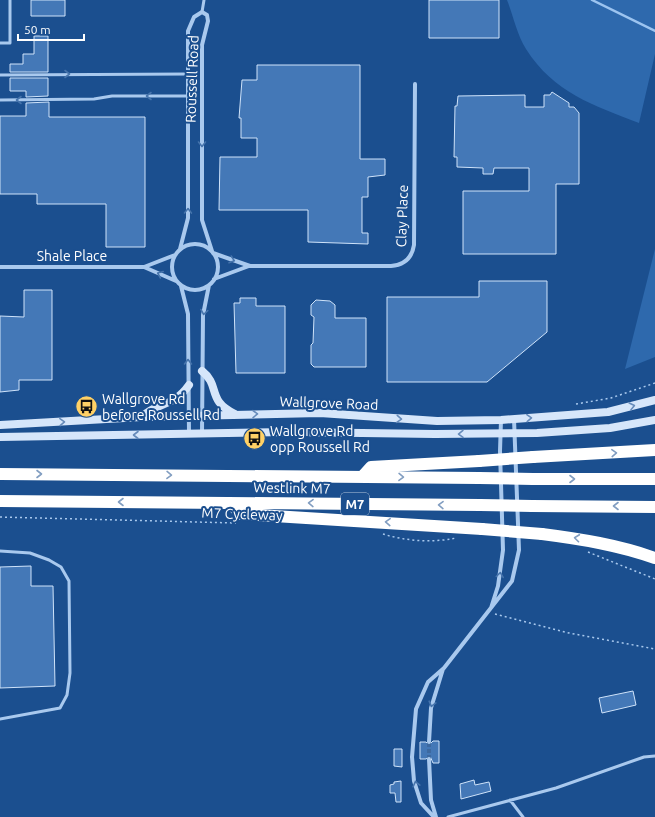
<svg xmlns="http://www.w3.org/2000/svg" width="655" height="817" viewBox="0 0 655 817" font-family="Ubuntu,sans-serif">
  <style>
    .green { fill: #2e69ad }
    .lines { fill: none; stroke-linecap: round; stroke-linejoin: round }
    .stream { stroke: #9cc4f0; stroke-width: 2.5 }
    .building { fill: #4478b7; stroke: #cfe3fa }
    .minor-tunnel { stroke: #3d69a0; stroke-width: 4; stroke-dasharray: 4 2; stroke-linecap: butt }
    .path { stroke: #a9c9ee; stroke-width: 1.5; stroke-dasharray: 2 3; stroke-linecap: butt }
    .service { stroke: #a9c9ee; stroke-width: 3 }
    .minor { stroke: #a9c9ee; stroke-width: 4 }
    .secondary { stroke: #d6e6fa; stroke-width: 8 }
    .motorway { stroke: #fff; stroke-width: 12 }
    .motorway-bridge { stroke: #fff; stroke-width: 12 }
    .oneway { stroke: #4674ac }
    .oneway2 { stroke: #668bba }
    .oneway3 { stroke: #829ec1 }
    .labels { text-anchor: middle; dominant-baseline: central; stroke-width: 4; stroke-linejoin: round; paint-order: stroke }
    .shield { fill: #1b4f8f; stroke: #bbcadd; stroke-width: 1 }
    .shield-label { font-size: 13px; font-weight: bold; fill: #fff }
    .street-label { font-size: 14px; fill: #fff; stroke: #1b4f8f }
    .poi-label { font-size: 14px; fill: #fff; stroke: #1b4f8f; text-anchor: start }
  </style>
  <rect width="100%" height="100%" fill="#1b4f8f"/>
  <path class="green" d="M507,0H655V54L639,123C593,105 554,93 526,49C517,35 513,15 507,0Z
    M655,249V357L625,369Z"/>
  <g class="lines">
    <path class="stream" d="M592,0L655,31"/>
  </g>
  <path class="building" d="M31,0H65V16H31Z
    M429,0H499V38H429Z
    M34,36H48V72H10V64H23V54H34Z
    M257,65H360V159H385V175L368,177V197H362V233H368V244L308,242V210H219L220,157H257V138H241V118H239L242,80H257Z
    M10,78H48V96L26,97V91H10Z
    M552,92L569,103V107H574L579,113V184H556V254H463V191H529V168H494L493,174H483V168L457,167V157H454L455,106H457L458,96L525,95V107H544V95H550Z
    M49,102V117H145V247H106V204H37V194H0V116H26V103Z
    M479,281H547V332L487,382H387V297H479Z
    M24,290H52V380H19V390L0,392V316L24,317Z
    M240,298H256V306H285V373H236L234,303H240Z
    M316,300L330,301L335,305V318H366V367H314L311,364V345L313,343L314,317L311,315V305Z
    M31,566V586H53L55,686L0,688V567Z
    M633,691L636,705L602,713L599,698Z
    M433,741H439V763H433L430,756L426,759H420V742H426L429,745Z
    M394,749H402V767L394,766Z
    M474,780L475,785L489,782L491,791L461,799L460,784Z
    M401,781V802H396L395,793H390V785L394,784V782Z"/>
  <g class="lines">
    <path class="minor-tunnel" d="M429,759V742"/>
    <path class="path" d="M576,404L611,398L655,383
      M0,517L236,523
      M383,534C405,541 433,543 456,538
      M588,552L655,579
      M495,614L569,633L655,649"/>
    <path class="service" d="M202,12L204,0
      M0,43H10V0
      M0,75L188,74
      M0,100L94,99L112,96H188
      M0,551L30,553L49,560L61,567L69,581L70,673L67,695L60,708L0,719
      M510,800L523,817
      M448,817L556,788L644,757L655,756"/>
    <path class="minor" d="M172 267a23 23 0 1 1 46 0a23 23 0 1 1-46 0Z
      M180,249L188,218V31L194,17L202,12L207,15L208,21L202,45V220L212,251
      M213,253L250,266H391C404,265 412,258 414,245L415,84
      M0,267H144L175,255
      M144,267L176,281
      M214,279L249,266
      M181,286L188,314L189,434
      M202,433L203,315L209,285
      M491,608L498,586L503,550L500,451L501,420
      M429,742L431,708L443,669
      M429,759L431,800L436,817
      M434,817L421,803L414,781L412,757L416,709L428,682L444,668L512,581L519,550L514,419"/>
    <path class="secondary" d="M202,371C221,386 206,400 235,414
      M142,417C156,402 173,408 189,385
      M0,425L142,417L320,413L437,421L501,420L608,412L655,400
      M0,437L289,432L435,434L537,433L610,428L655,420"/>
    <path class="motorway" d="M533,457L655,450
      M0,474L479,478
      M362,477L371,467L479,461
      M533,479H655
      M0,501L480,505
      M230,503L241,514L482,529
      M532,506L655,507
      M542,534C581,539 618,545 655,558"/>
    <path class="motorway-bridge" d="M479,461L533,457
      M479,478L533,479
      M480,505L532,506
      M482,529L542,534"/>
  </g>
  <defs><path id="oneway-chevron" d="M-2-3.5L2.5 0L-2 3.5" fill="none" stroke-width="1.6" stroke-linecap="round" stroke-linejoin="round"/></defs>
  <g class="oneway">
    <use href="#oneway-chevron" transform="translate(67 74)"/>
    <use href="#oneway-chevron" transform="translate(149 96) rotate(-180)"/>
    <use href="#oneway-chevron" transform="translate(19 100) rotate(180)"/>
    <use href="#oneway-chevron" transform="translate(202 144) rotate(90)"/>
    <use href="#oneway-chevron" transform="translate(188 211) rotate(-89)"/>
    <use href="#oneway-chevron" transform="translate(232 260) rotate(19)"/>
    <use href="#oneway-chevron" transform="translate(160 274) rotate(-157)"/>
    <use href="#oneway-chevron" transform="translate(204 312) rotate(99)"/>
    <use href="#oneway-chevron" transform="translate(188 362) rotate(-90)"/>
    <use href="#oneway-chevron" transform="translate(500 575) rotate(-82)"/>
    <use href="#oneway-chevron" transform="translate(432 704) rotate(105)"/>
    <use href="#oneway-chevron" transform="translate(416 784) rotate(-104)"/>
  </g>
  <g class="oneway2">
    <use href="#oneway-chevron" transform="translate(632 406) rotate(-14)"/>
    <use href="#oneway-chevron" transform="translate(255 414) rotate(-1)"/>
    <use href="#oneway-chevron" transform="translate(529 418) rotate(-3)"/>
    <use href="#oneway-chevron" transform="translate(399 419) rotate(4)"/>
    <use href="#oneway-chevron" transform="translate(62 422) rotate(-2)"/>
    <use href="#oneway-chevron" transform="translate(461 434) rotate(179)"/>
    <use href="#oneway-chevron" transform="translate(136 435) rotate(180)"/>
  </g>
  <g class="oneway3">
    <use href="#oneway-chevron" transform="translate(614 453) rotate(-3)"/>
    <use href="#oneway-chevron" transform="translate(39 474)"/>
    <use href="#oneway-chevron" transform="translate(169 475) rotate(1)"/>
    <use href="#oneway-chevron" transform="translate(401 477) rotate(1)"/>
    <use href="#oneway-chevron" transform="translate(572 479)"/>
    <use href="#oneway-chevron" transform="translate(121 502) rotate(-180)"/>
    <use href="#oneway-chevron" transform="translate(311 503) rotate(-179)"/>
    <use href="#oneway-chevron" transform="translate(441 505) rotate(-179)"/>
    <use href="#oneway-chevron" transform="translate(616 506) rotate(-180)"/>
    <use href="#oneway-chevron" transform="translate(388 522) rotate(-177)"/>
    <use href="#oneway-chevron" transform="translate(577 538) rotate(-173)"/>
  </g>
  <defs>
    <symbol id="bus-disc" viewBox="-11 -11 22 22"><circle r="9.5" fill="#ffd166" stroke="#1b4f8f"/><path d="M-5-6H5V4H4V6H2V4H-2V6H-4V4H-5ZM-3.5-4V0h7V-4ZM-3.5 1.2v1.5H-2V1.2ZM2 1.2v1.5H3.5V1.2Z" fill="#111"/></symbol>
  </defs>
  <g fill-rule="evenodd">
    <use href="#bus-disc" x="74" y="394" width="25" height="25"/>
    <use href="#bus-disc" x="242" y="426" width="25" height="25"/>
  </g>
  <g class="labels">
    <rect class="shield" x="341" y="493" width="28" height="22" rx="3"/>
    <g class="shield-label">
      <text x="355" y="504">M7</text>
    </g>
    <g class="street-label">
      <text transform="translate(192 79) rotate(-88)">Roussell Road</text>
      <text transform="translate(402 216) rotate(-88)">Clay Place</text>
      <text x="72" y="256">Shale Place</text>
      <text transform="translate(329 403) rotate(2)">Wallgrove Road</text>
      <text transform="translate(292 488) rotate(1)">Westlink M7</text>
      <text transform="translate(242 514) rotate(2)">M7 Cycleway</text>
    </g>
    <g class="poi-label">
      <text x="102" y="399">Wallgrove Rd<tspan x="102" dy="16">before Roussell Rd</tspan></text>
      <text x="270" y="431">Wallgrove Rd<tspan x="270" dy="16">opp Roussell Rd</tspan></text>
    </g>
  </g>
  <path d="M18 34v6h66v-6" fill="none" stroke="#ffffff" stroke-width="2"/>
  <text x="24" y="34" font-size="12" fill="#ffffff" stroke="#1b4f8f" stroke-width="3" paint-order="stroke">50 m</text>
</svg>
